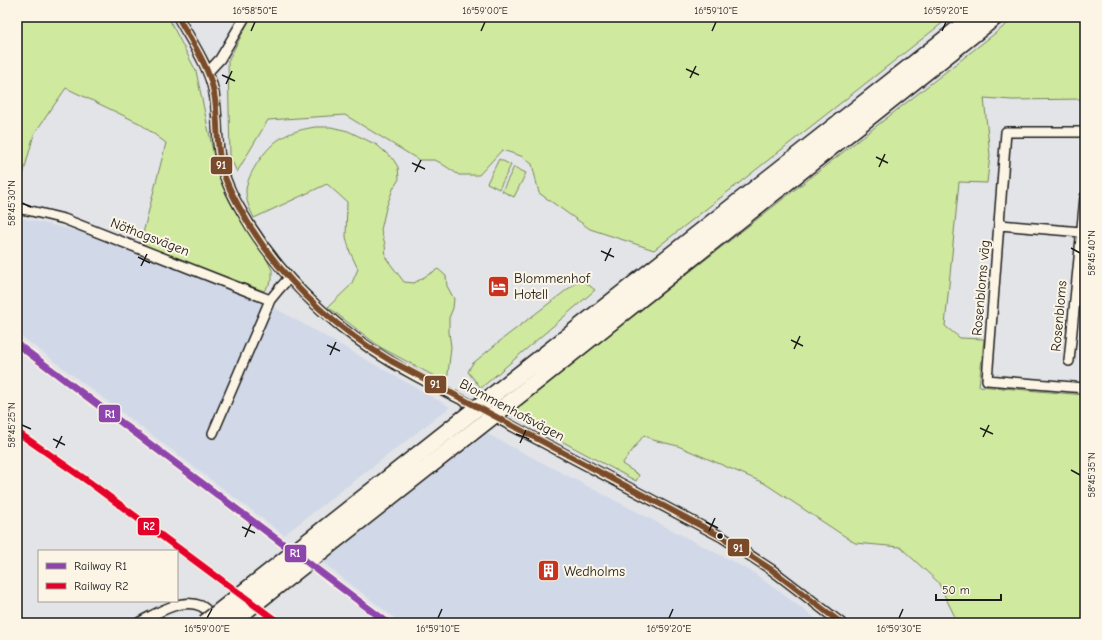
<svg xmlns="http://www.w3.org/2000/svg" width="1102" height="640" viewBox="0 0 1102 640" font-family="'Comic Neue',sans-serif">
  <style>
    .built { fill: #d1d8e8 }
    .green { fill: #cfe99f; stroke: #76825e }
    .lines { fill: none; stroke-linecap: round; stroke-linejoin: round }
    .minor-casing { stroke: #1c1c1c; stroke-width: 12 }
    .motorway-casing { stroke: #1c1c1c; stroke-width: 19 }
    .minor { stroke: #fcf5e5; stroke-width: 9 }
    .motorway { stroke: #fcf5e5; stroke-width: 16 }
    .motorway-bridge-casing { stroke: #1c1c1c; stroke-width: 19; stroke-linecap: butt }
    .motorway-bridge { stroke: #fcf5e5; stroke-width: 16 }
    .bus-1-casing { stroke: #fcf5e5; stroke-width: 9 }
    .bus-1 { stroke: #7a4b2a; stroke-width: 6 }
    .rail-1-casing { stroke: #fcf5e5; stroke-width: 10 }
    .rail-2-casing { stroke: #fcf5e5; stroke-width: 10 }
    .rail-1 { stroke: #8e44ad; stroke-width: 7 }
    .rail-2 { stroke: #e4002b; stroke-width: 7 }
    .ticks { fill: none; stroke: #1c1c1c; stroke-width: 1.5 }
    .bus-dot { fill: #1c1c1c; stroke: #fcf5e5; stroke-width: 1.5 }
    .labels { text-anchor: middle; dominant-baseline: central; stroke-width: 4; stroke-linejoin: round; paint-order: stroke }
    .street-label { font-size: 14px; fill: #1c1c1c; stroke: #fcf5e5 }
    .poi-label { font-size: 14px; fill: #1c1c1c; stroke: #fcf5e5; text-anchor: start }
    .line-badge { stroke: #fcf5e5; stroke-width: 1.5 }
    .badge-label { font-size: 11px; text-anchor: middle; font-weight: bold; fill: #fff }
    .neatline { fill: none; stroke: #1c1c1c; stroke-width: 1.5 }
    .ticks-label { font-size: 10px; text-anchor: middle; fill: #1c1c1c }
  </style>
  <rect width="100%" height="100%" fill="#e3e4e7"/>
  <filter id="ink" filterUnits="userSpaceOnUse"><feTurbulence type="fractalNoise" baseFrequency=".025" numOctaves="2"/><feDisplacementMap in="SourceGraphic" scale="8" xChannelSelector="R" yChannelSelector="G"/><feConvolveMatrix kernelMatrix="1 2 1 2 8 2 1 2 1" color-interpolation-filters="sRGB"/></filter>
  <g filter="url(#ink)">
    <path class="built" d="M17,217L90,234L259,299L450,407L284,535L17,333Z
      M485,433L751,571L822,623H401L322,562Z"/>
    <path class="green" d="M17,17H168L196,71L218,175L242,221L264,254L272,270V280L264,291L140,245L166,143L139,123L66,88L34,134L20,186H17Z
      M251,17H950L654,250L590,229L539,193L532,164L521,156L502,150L479,175H459L439,162L434,160H419L345,115L268,120L237,172L230,157L228,61Z
      M1016,17H1085V99L1012,100L984,98L990,155L987,183L959,182L945,326L960,338L984,339L979,386L1085,395V623H958L938,582L900,547L855,543L764,483L678,446L653,440L644,435L622,464L639,475L636,481L509,413Z
      M315,127H331L348,131L377,145L393,159L398,167L399,179L393,189L386,208L381,230L385,244L386,258L404,282L414,283L438,269L446,276L447,286L454,299L453,308L449,318V332L451,347L447,383L380,347L328,307L351,285L358,269L350,252L346,237L347,202L327,184L254,218C250,210 246,201 246,191C246,175 268,144 283,137C293,131 304,129 315,127Z
      M499,159L511,165L499,189L487,183Z
      M514,167L526,173L514,197L502,191Z
      M577,282H585L595,290L481,388L468,372L472,364L505,337Z"/>
    <g class="lines">
      <defs>
        <path id="minor" d="M178,17C191,41 209,66 214,93C219,119 215,146 223,171C229,191 240,209 251,227C282,276 324,317 371,349C405,372 443,390 480,409
          M208,72L220,59L245,17
          M1085,132H1006L987,380L1085,388
          M17,208L27,210L64,219L270,300L279,289L289,278
          M1000,225L1081,232
          M1069,361L1085,197
          M491,415L722,537L772,570L841,623
          M213,433L270,300
          M138,623C156,614 180,597 201,606C208,610 214,617 220,623"/>
        <path id="motorway" d="M487,400L973,17
          M503,408L995,17"/>
      </defs>
      <use href="#minor" class="minor-casing"/>
      <use href="#motorway" class="motorway-casing"/>
      <use href="#minor" class="minor"/>
      <use href="#motorway" class="motorway"/>
      <defs>
        <path id="motorway-bridge" d="M205,623L487,400
          M230,623L503,408"/>
      </defs>
      <use href="#motorway-bridge" class="motorway-bridge-casing"/>
      <use href="#motorway-bridge" class="motorway-bridge"/>
      <defs>
        <path id="bus-1" d="M178,17C191,41 209,66 214,93C219,119 215,146 223,172C229,191 240,209 250,226C285,282 334,327 391,361L722,537L772,570L841,623"/>
      </defs>
      <use href="#bus-1" class="bus-1-casing"/>
      <use href="#bus-1" class="bus-1"/>
      <defs>
        <path id="rail-1" d="M17,344L388,623"/>
        <path id="rail-2" d="M17,432L89,482L279,623"/>
      </defs>
      <use href="#rail-1" class="rail-1-casing"/>
      <use href="#rail-2" class="rail-2-casing"/>
      <use href="#rail-1" class="rail-1"/>
      <use href="#rail-2" class="rail-2"/>
    </g>
  </g>
  <path class="ticks" d="M251,31L255,22M481,31L485,22M712,31L716,22M942,31L946,22M686,69L699,75M222,75L235,81M690,78L696,66M226,84L232,71M876,157L888,163M412,163L425,169M879,167L885,154M415,172L421,160M22,203L31,207M1071,248L1080,253M601,251L614,257M138,257L150,263M605,261L611,248M141,266L147,254M791,340L803,346M327,345L340,351M794,349L800,336M330,355L336,342M22,425L31,429M980,428L993,434M516,434L529,439M983,437L989,425M53,439L65,445M520,443L526,430M56,448L62,436M1071,470L1080,475M706,522L718,528M242,527L255,533M709,531L715,518M245,537L251,524M207,618L212,609M438,618L442,609M669,618L673,609M899,618L903,609"/>
  <defs>
    <symbol id="hotel-square" viewBox="-11 -11 22 22"><rect x="-9" y="-9" width="18" height="18" rx="4" fill="#c8321e" stroke="#fcf5e5"/><path d="M-6-4.5h1.5V1H6V5H4.5V3h-9V5H-6ZM-4 0a1.8 1.8 0 1 1 3.6 0ZM.5 0V-2.5h3Q6-2.5 6 0Z" fill="#fff"/></symbol>
    <symbol id="building-square" viewBox="-11 -11 22 22"><rect x="-9" y="-9" width="18" height="18" rx="4" fill="#c8321e" stroke="#fcf5e5"/><path d="M-4-6H4V6H1V3H-1V6H-4ZM-2.5-4.3h1.7v1.8h-1.7ZM.8-4.3h1.7v1.8H.8ZM-2.5-1h1.7V.8h-1.7ZM.8-1h1.7V.8H.8Z" fill="#fff"/></symbol>
  </defs>
  <g fill-rule="evenodd">
    <use href="#hotel-square" x="486" y="274" width="25" height="25"/>
    <use href="#building-square" x="536" y="558" width="25" height="25"/>
  </g>
  <circle class="bus-dot" cx="720" cy="536" r="3.5"/>
  <g class="labels">
    <g class="street-label">
      <text transform="translate(150 237) rotate(21)">Nöthagsvägen</text>
      <text transform="translate(981 288) rotate(-85)">Rosenbloms väg</text>
      <text transform="translate(1059 316) rotate(-85)">Rosenbloms</text>
      <text transform="translate(512 410) rotate(28)">Blommenhofsvägen</text>
    </g>
    <g class="poi-label">
      <text x="514" y="278">Blommenhof<tspan x="514" dy="16">Hotell</tspan></text>
      <text x="564" y="571">Wedholms</text>
    </g>
  </g>
  <g class="line-badge">
    <rect x="210" y="156" width="23" height="19" rx="4" fill="#7a4b2a"/>
    <rect x="424" y="375" width="23" height="19" rx="4" fill="#7a4b2a"/>
    <rect x="98" y="404" width="23" height="19" rx="4" fill="#8e44ad"/>
    <rect x="137" y="517" width="23" height="19" rx="4" fill="#e4002b"/>
    <rect x="727" y="538" width="23" height="19" rx="4" fill="#7a4b2a"/>
    <rect x="284" y="544" width="23" height="19" rx="4" fill="#8e44ad"/>
  </g>
  <g class="badge-label">
    <text x="221" y="169">91</text>
    <text x="435" y="388">91</text>
    <text x="110" y="418">R1</text>
    <text x="149" y="530">R2</text>
    <text x="738" y="552">91</text>
    <text x="295" y="557">R1</text>
  </g>
  <rect width="1102" height="640" fill="none" stroke="#fcf5e5" stroke-width="44"/>
  <rect x="38" y="550" width="140" height="52" fill="#fcf5e5" stroke="#a29e95"/>
  <rect x="46" y="563" width="20" height="6" fill="#8e44ad" stroke="#a29e95"/>
  <text x="74" y="570" font-size="12" fill="#1c1c1c">Railway R1</text>
  <rect x="46" y="583" width="20" height="6" fill="#e4002b" stroke="#a29e95"/>
  <text x="74" y="590" font-size="12" fill="#1c1c1c">Railway R2</text>
  <path d="M936 594v6h65v-6" fill="none" stroke="#1c1c1c" stroke-width="2"/>
  <text x="942" y="594" font-size="12" fill="#1c1c1c" stroke="#fcf5e5" stroke-width="3" paint-order="stroke">50 m</text>
  <rect x="22" y="22" width="1058" height="596" class="neatline"/>
  <g class="ticks-label">
    <text x="255" y="14">16°58'50"E</text>
    <text x="485" y="14">16°59'00"E</text>
    <text x="716" y="14">16°59'10"E</text>
    <text x="946" y="14">16°59'20"E</text>
    <text transform="translate(11 203) rotate(-90)" y="4">58°45'30"N</text>
    <text transform="translate(1091 253) rotate(-90)" y="4">58°45'40"N</text>
    <text transform="translate(11 425) rotate(-90)" y="4">58°45'25"N</text>
    <text transform="translate(1091 475) rotate(-90)" y="4">58°45'35"N</text>
    <text x="207" y="632">16°59'00"E</text>
    <text x="438" y="632">16°59'10"E</text>
    <text x="669" y="632">16°59'20"E</text>
    <text x="899" y="632">16°59'30"E</text>
  </g>
</svg>
